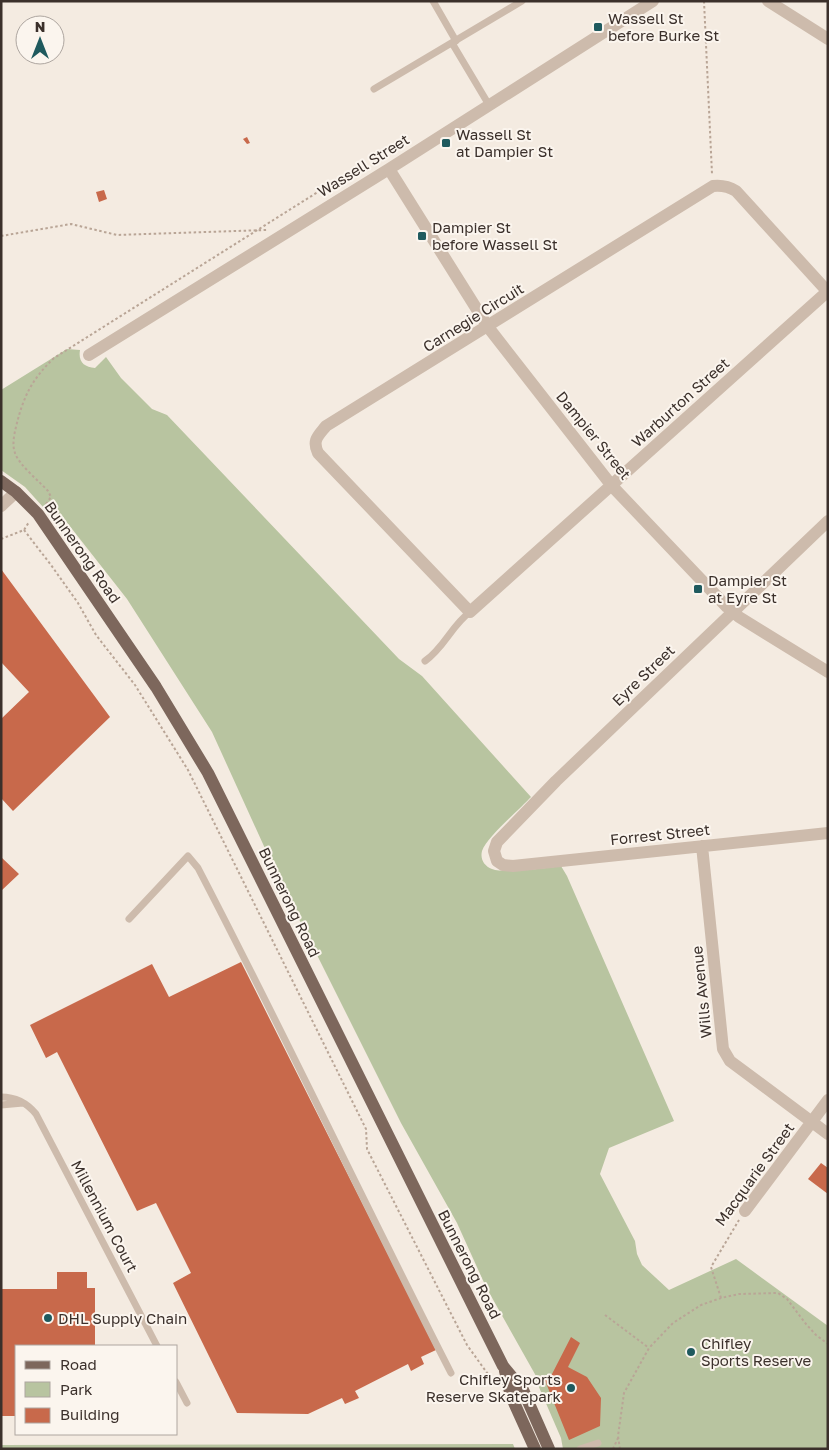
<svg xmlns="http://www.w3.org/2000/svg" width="829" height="1450" viewBox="0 0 829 1450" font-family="'Golos Text',sans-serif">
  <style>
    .green { fill: #b8c4a0 }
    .building { fill: #c8694b }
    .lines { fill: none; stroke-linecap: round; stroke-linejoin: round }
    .path { stroke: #b9a596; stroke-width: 2; stroke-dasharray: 2.5 2.5; stroke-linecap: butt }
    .service { stroke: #cdbbac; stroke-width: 7 }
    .minor { stroke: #cdbbac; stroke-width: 12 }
    .tertiary { stroke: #cdbbac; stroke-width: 12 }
    .primary { stroke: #7d675c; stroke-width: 12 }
    .poi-dot { fill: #1f5a5e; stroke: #fbf5ee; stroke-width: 2 }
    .labels { text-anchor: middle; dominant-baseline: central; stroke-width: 4; stroke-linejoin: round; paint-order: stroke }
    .poi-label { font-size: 15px; fill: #3b302b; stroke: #fbf5ee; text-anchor: start }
    .street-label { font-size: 15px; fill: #3b302b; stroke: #fbf5ee }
  </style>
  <rect width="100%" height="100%" fill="#f4ebe1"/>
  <path class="green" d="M67,349L80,350C78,362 84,367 95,368L106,357L121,378L152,409L167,415L399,659L422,676L531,797C520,809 487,837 482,851C480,859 484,866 492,869C505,874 545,868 561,866L567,876L674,1121L609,1148L600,1174L635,1241L637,1254L642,1265L669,1290L736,1259L828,1326V1449H563L561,1438L535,1378L536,1376L486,1287L457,1223L401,1123L278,877L212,732L127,599L65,520L61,527L25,487L1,470V390Z
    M513,1444L515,1449H1V1445Z"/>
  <path class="building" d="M247,137L250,143L247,144L243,139Z
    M104,190L107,199L99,202L96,192Z
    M1,569L110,717L13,811L1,798V719L29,692L1,662Z
    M1,857L19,874L1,891Z
    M241,962L436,1350L421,1357L424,1364L411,1371L408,1364L355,1391L359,1398L345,1404L342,1398L308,1414L237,1413L173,1283L191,1273L156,1203L137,1211L57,1052L46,1058L30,1025L152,964L169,997Z
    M821,1163L828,1168V1194L808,1179Z
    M57,1272H87V1288H95V1346H16V1416H1V1289H57Z
    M571,1337L580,1343L568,1367L587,1377L601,1398L600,1426L569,1440L544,1378L552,1374Z"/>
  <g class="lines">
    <path class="path" d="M704,1L712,174
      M1,236L71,224L117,235L267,230
      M46,504L51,497L48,491C39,481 19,465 15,453C12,445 14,435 16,427C23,397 32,379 54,358L356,168L359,172
      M24,530L51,565L78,603L96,635L135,685L188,770L366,1129L367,1149L467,1345L495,1384
      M1,539L24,530L29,522
      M721,1298L711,1267L739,1220
      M605,1315L649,1348
      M613,1449L618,1438
      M620,1449L618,1436L624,1393L649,1348L673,1323L701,1305L721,1298L739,1294L778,1293L787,1299L806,1324L816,1335L828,1344"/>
    <path class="service" d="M433,1L456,41
      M452,43L489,105
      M374,89L522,1
      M425,661C444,648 452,625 470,612
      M129,919L188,856L198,868C285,1035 365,1205 451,1373
      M1,1097C16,1097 27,1103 36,1114L157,1346
      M1,1105L23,1103
      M176,1382L187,1403
      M580,1449L598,1443"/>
    <path class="minor" d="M768,1L828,39
      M389,169L488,327L612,486L727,607L739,617L828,672
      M827,291L736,191C728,186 722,185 713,186L326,426C318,436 312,440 318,453L470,612L828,291
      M89,355L389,169L653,1
      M828,521L556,781L497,842L494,851L497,861L503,865L513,866L828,833
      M702,846L723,1049L730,1061L828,1134
      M745,1211L828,1100"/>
    <path class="tertiary" d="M1,506L16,492"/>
    <path class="primary" d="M1,481L16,492L38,514L156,687L208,773L480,1320L503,1366L523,1390L549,1449
      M505,1371L511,1396L535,1449"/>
  </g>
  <g class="poi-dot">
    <rect x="593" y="22" width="10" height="10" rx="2.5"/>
    <rect x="441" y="138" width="10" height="10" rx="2.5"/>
    <rect x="417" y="231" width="10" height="10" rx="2.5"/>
    <rect x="693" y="584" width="10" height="10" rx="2.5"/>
    <circle cx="48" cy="1318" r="5"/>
    <circle cx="691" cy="1352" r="5"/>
    <circle cx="571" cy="1388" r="5"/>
  </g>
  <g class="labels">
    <g class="poi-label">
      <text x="608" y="18">Wassell St<tspan x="608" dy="17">before Burke St</tspan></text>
      <text x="456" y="134">Wassell St<tspan x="456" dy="17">at Dampier St</tspan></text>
      <text x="432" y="227">Dampier St<tspan x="432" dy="17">before Wassell St</tspan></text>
      <text x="708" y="580">Dampier St<tspan x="708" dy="17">at Eyre St</tspan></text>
      <text x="58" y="1318">DHL Supply Chain</text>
      <text x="701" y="1343">Chifley<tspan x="701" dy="17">Sports Reserve</tspan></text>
      <text x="561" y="1379" text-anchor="end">Chifley Sports<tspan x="561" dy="17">Reserve Skatepark</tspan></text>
    </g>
    <g class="street-label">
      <text transform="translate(363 165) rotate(-32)">Wassell Street</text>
      <text transform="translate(473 317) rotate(-32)">Carnegie Circuit</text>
      <text transform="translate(680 402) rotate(-42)">Warburton Street</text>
      <text transform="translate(594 435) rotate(51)">Dampier Street</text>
      <text transform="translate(83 552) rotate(55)">Bunnerong Road</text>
      <text transform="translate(643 675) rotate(-44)">Eyre Street</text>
      <text transform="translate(660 834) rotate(-6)">Forrest Street</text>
      <text transform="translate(290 902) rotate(64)">Bunnerong Road</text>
      <text transform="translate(701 992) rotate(-96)">Wills Avenue</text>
      <text transform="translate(754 1174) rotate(-54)">Macquarie Street</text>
      <text transform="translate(105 1216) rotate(62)">Millennium Court</text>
      <text transform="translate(470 1264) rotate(63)">Bunnerong Road</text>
    </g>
  </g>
  <rect width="829" height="1450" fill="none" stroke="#3b302b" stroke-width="5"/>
  <rect x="15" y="1345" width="162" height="90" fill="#fbf5ee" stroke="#aea6a0"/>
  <rect x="25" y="1361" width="25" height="8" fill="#7d675c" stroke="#aea6a0"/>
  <text x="60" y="1370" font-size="15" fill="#3b302b">Road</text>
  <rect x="25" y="1382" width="25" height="15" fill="#b8c4a0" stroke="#aea6a0"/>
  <text x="60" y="1395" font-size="15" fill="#3b302b">Park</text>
  <rect x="25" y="1408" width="25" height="15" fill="#c8694b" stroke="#aea6a0"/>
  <text x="60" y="1420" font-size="15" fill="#3b302b">Building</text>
  <g transform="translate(40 40)"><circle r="24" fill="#fbf5ee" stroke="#aea6a0"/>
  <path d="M0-4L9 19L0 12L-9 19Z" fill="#1f5a5e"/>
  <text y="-8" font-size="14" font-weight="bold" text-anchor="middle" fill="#3b302b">N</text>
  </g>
</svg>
